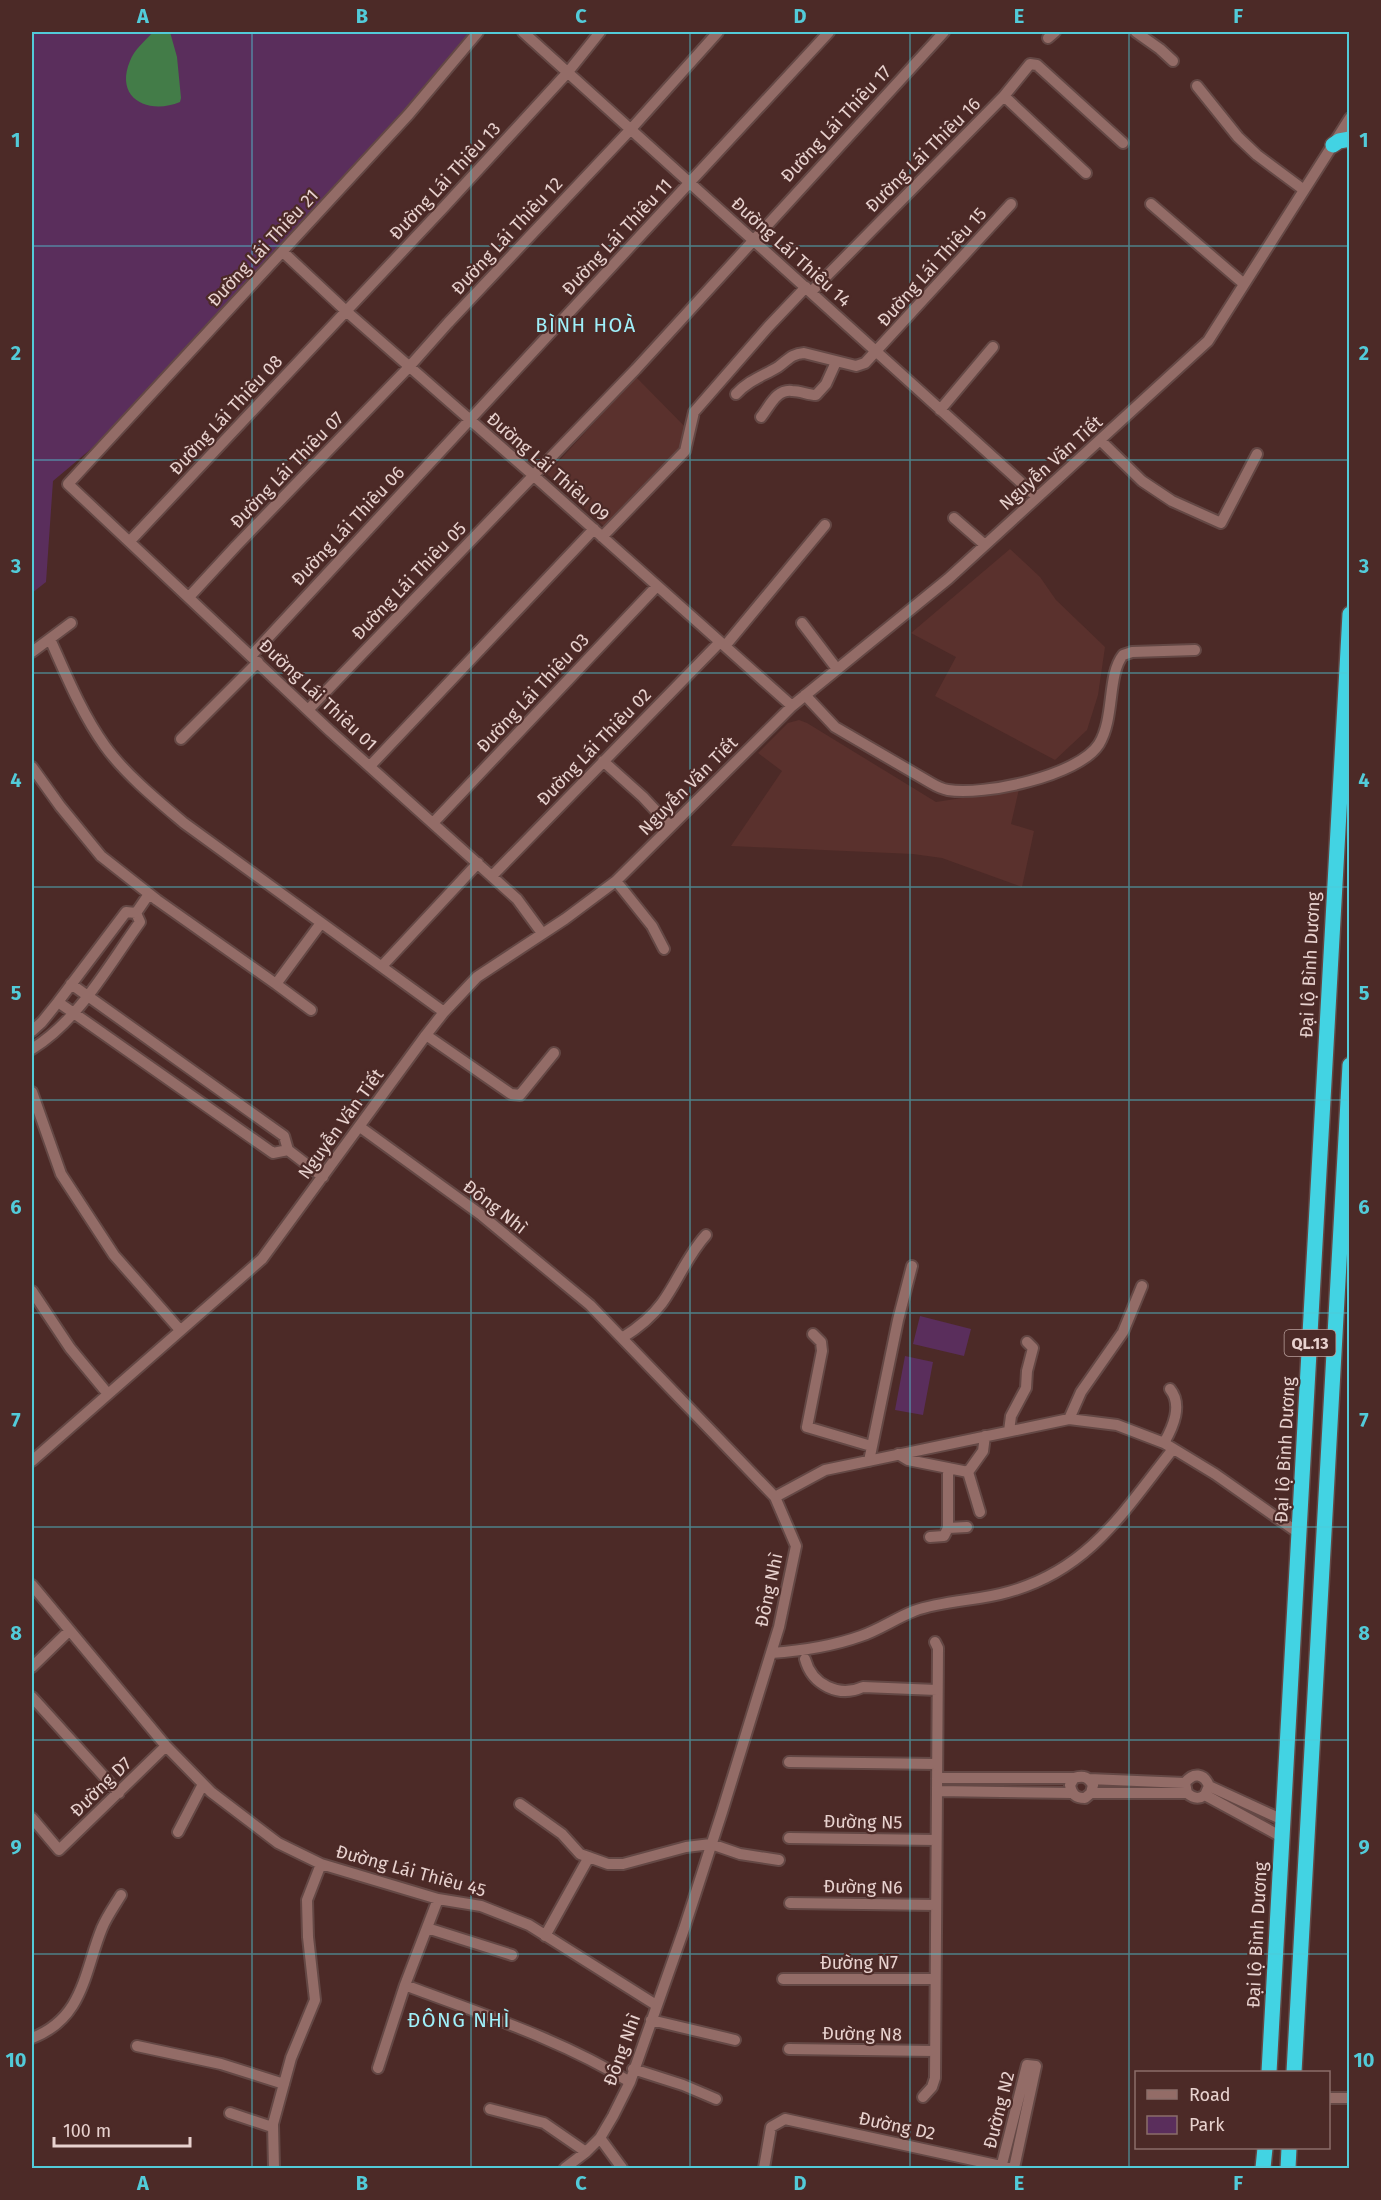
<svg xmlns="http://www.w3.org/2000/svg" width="1381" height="2200" viewBox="0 0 1381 2200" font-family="'Fira Sans',sans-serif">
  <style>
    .built { fill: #5a312d }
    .green { fill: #5a2e5c }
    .water { fill: #437c48 }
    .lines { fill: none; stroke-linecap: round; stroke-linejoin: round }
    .minor-casing { stroke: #644845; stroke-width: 14 }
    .highway-casing { stroke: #644845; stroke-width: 18 }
    .minor { stroke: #936c67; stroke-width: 10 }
    .highway { stroke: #42d3e3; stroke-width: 15 }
    .grid { fill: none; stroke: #52cbd9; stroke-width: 1.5; stroke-opacity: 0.55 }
    .labels { text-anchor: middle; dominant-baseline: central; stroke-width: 4.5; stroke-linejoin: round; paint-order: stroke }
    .shield { fill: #4c2a27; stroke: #b9a09d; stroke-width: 1.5 }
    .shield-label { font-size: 16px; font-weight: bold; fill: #e8d2cf }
    .street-label { font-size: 18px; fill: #e8d2cf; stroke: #4c2a27 }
    .neighbourhood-label { font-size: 20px; letter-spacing: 1.5px; fill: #9ff0fa; stroke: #4c2a27 }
    .neatline { fill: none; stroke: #52cbd9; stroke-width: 2 }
    .grid-label { font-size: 20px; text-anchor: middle; font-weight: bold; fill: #52cbd9 }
  </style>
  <rect width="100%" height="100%" fill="#4c2a27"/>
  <path class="built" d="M636,377L693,435L607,529L547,474Z
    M1010,549L1040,577L1056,600L1105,647L1098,695L1087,730L1055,760L935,696L956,657L911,633Z
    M799,720L807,723L936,802L1019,789L1011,824L1034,831L1022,887L942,858L913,854L731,846L782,771L758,753L788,723Z"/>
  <path class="green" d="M32,32H472L406,113L104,438L53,481L46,582L32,593Z
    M920,1316L971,1329L964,1356L913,1344Z
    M905,1356L933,1362L923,1415L895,1410Z"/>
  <path class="water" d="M153,32H170L177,57L181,98L180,102C149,115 114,99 130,61C134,50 145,41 153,32Z"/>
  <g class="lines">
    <defs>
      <path id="minor" d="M478,32L409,114L68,484L330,731L517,899L542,933
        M523,32L1037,497
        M1136,32L1160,49L1173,61
        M1048,38L1055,32
        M1197,86L1238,137L1257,155L1304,190
        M1004,96L1030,64L1037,65L1123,143
        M1151,204L1244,284
        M283,252L346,311L533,475L792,706
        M811,292L1004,96L1086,173
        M736,394C749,380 763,376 778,367C788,360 791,354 804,353L856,366L865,363L1011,204
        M940,410L993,347
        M761,417C770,406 776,389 792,391C801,391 808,395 816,395L826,384L836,362
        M1100,440L1142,481L1172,501L1221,523L1257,454
        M954,518L985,545
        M602,537L685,451L694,412L768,327L806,287
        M130,541L444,207L568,72L600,32
        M189,597L236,546L409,367L448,323L631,129L718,32
        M802,623L837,669
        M50,639C66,675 82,714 105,746C125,774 158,801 184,823L444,1012
        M725,646L825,525
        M32,652L71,623
        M251,656L829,32
        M805,695L835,727L931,783C936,786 942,789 948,790C983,796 1079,776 1099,744C1115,718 1107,675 1123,655L1132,652L1195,650
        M308,710L636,369L944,32
        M181,739L258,662
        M603,761L643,797L670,826
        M370,766L594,529
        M32,767L60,806L101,856L157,900L276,984L321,923
        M433,823L657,586
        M492,876L720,642
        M616,881L652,926L664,949
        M136,913L149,894
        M382,966L478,863
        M71,984L284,1136L288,1150L323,1177
        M276,984L311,1010
        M58,1002L273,1153L288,1150
        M32,1031L42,1022L58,1002L126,912L136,913
        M426,1035L511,1094L520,1095L554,1053
        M32,1049C79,1020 108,966 140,922L136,913
        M32,1092L61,1174L114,1255L180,1330
        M360,1127L480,1214L590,1305L775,1497L796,1546L779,1627L722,1812L684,1929L630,2082L613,2116L600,2138L586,2152L565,2168
        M32,1291L70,1348L108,1394
        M813,1334L821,1342L822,1351L807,1427L871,1446
        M622,1338C638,1328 651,1318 662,1303C678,1281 687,1256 706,1235
        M1069,1419L1081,1392L1123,1332L1142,1286
        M1009,1431L1011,1416L1026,1388L1027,1371L1033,1348L1027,1342
        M1164,1443C1173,1427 1183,1405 1170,1389
        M898,1454L908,1460L968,1472
        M32,1461L262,1259L426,1035L444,1012L477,977L565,919L616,881L792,706L948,579L1208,341L1350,118
        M869,1461L898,1320L912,1266
        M948,1468V1528
        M775,1497L825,1470L1069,1419L1117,1425L1164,1443L1215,1474L1300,1534
        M980,1512L968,1472L983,1451L985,1436
        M930,1537L944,1536L948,1528L967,1527
        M32,1585L166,1746L211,1792L278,1843L321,1864L438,1899L481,1906L529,1925L656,2005
        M771,1653C800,1651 833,1646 861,1636C879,1630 896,1618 914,1611C944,1600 978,1601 1008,1592C1089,1570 1124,1511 1173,1449
        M805,1659C812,1685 839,1698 863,1687L937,1690
        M32,1667L69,1631
        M32,1697L119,1793
        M789,1762L937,1764
        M937,1778H1074C1084,1775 1088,1777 1093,1785L1091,1793L1085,1798C1076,1798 1072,1795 1070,1785L1074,1778
        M1089,1779L1185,1783C1193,1772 1204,1773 1209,1786L1205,1795C1198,1800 1193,1798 1187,1793L1185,1783
        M1209,1786L1283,1820
        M937,1791L1072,1793
        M1091,1793H1187
        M1205,1795L1282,1837
        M520,1804L562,1834L580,1854L608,1864H623L686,1847L711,1844L740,1854L779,1860
        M32,1818L59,1850L166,1746
        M178,1832L203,1784
        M789,1838L936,1840
        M790,1903L936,1905
        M427,1928L512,1955
        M545,1936L589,1857
        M783,1979H935
        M405,1985C481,2014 560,2039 630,2082
        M651,2020L735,2040
        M32,2038C84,2018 84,1972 102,1928C107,1916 115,1905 121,1895
        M137,2046L221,2064L284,2084
        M789,2049L934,2051
        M378,2068L405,1985L438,1899
        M633,2069L683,2085L716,2099
        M923,2097L932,2087L935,2078L938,1648L935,1642
        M1328,2098H1350
        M490,2109L544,2123L586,2152
        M230,2113L272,2127
        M600,2138L622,2168
        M274,2168L273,2124L291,2058L315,2000L308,1937L307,1900L321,1864
        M764,2168L771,2127L785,2119L1010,2168
        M1001,2168L1027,2065L1036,2066L1014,2168"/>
      <path id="highway" d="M1333,145L1339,141L1350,139
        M1269,2072L1350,614
        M1294,2072L1350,1065
        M1263,2168L1265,2148
        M1288,2168L1289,2148"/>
    </defs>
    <use href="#minor" class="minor-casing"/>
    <use href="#highway" class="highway-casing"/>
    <use href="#minor" class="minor"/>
    <use href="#highway" class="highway"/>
  </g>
  <path class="grid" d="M252,32V2168M471,32V2168M690,32V2168M910,32V2168M1129,32V2168M32,246H1350M32,460H1350M32,673H1350M32,887H1350M32,1100H1350M32,1313H1350M32,1527H1350M32,1740H1350M32,1954H1350"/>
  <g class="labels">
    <rect class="shield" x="1284.5" y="1330" width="51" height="26" rx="4.5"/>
    <g class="shield-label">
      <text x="1310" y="1343">QL.13</text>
    </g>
    <g class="street-label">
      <text transform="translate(836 124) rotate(-47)">Đường Lái Thiêu 17</text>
      <text transform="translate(923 155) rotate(-45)">Đường Lái Thiêu 16</text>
      <text transform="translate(445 181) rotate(-47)">Đường Lái Thiêu 13</text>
      <text transform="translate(507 236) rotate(-47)">Đường Lái Thiêu 12</text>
      <text transform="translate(617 237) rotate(-47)">Đường Lái Thiêu 11</text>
      <text transform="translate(263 248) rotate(-47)">Đường Lái Thiêu 21</text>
      <text transform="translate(791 252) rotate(42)">Đường Lái Thiêu 14</text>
      <text transform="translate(932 267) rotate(-48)">Đường Lái Thiêu 15</text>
      <text transform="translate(226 415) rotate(-47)">Đường Lái Thiêu 08</text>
      <text transform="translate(1051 463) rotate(-42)">Nguyễn Văn Tiết</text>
      <text transform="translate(548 467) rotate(41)">Đường Lái Thiêu 09</text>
      <text transform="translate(287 470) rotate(-46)">Đường Lái Thiêu 07</text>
      <text transform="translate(348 526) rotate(-47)">Đường Lái Thiêu 06</text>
      <text transform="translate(409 581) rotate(-46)">Đường Lái Thiêu 05</text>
      <text transform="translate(533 693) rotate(-47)">Đường Lái Thiêu 03</text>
      <text transform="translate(318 695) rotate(43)">Đường Lái Thiêu 01</text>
      <text transform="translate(594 747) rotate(-46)">Đường Lái Thiêu 02</text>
      <text transform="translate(688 786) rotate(-45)">Nguyễn Văn Tiết</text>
      <text transform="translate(1310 965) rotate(-87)">Đại lộ Bình Dương</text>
      <text transform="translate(341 1124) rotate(-54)">Nguyễn Văn Tiết</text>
      <text transform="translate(495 1207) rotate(38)">Đông Nhì</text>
      <text transform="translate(1285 1450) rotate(-87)">Đại lộ Bình Dương</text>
      <text transform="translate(769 1590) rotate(-78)">Đông Nhì</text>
      <text transform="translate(101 1787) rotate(-44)">Đường D7</text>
      <text transform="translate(863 1822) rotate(1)">Đường N5</text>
      <text transform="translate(411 1871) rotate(15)">Đường Lái Thiêu 45</text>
      <text transform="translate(863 1887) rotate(1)">Đường N6</text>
      <text transform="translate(1257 1935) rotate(-87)">Đại lộ Bình Dương</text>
      <text x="859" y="1963">Đường N7</text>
      <text transform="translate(862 2034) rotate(1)">Đường N8</text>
      <text transform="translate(622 2050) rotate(-70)">Đông Nhì</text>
      <text transform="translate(999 2110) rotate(-76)">Đường N2</text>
      <text transform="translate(897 2126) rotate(12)">Đường D2</text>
    </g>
    <g class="neighbourhood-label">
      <text x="586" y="325">BÌNH HOÀ</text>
      <text x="459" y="2020">ĐÔNG NHÌ</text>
    </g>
  </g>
  <rect width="1381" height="2200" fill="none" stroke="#4c2a27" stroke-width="66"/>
  <rect x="1135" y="2071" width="195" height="78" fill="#4c2a27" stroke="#8a6d6a" stroke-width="1.5"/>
  <rect x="1147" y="2090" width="30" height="9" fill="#936c67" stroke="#8a6d6a" stroke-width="1.5"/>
  <text x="1189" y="2101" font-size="18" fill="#e8d2cf">Road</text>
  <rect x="1147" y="2116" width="30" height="18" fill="#5a2e5c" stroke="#8a6d6a" stroke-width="1.5"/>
  <text x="1189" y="2131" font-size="18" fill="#e8d2cf">Park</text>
  <path d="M54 2137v9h136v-9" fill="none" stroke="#e8d2cf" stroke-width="3"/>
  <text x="63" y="2137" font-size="18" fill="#e8d2cf" stroke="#4c2a27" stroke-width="4.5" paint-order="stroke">100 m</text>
  <rect x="33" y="33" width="1315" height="2134" class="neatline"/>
  <g class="grid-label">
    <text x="143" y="23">A</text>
    <text x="362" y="23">B</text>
    <text x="581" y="23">C</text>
    <text x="800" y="23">D</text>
    <text x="1019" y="23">E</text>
    <text x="1238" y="23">F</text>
    <text x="16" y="147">1</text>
    <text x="1364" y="147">1</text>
    <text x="16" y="360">2</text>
    <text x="1364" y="360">2</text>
    <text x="16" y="573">3</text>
    <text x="1364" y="573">3</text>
    <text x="16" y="787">4</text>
    <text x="1364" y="787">4</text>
    <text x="16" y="1000">5</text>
    <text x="1364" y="1000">5</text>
    <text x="16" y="1214">6</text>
    <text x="1364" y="1214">6</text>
    <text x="16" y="1427">7</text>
    <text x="1364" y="1427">7</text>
    <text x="16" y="1640">8</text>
    <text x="1364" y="1640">8</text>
    <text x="16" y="1854">9</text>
    <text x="1364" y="1854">9</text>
    <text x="16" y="2067">10</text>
    <text x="1364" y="2067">10</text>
    <text x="143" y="2190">A</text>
    <text x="362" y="2190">B</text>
    <text x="581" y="2190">C</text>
    <text x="800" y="2190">D</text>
    <text x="1019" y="2190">E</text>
    <text x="1238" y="2190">F</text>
  </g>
</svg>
